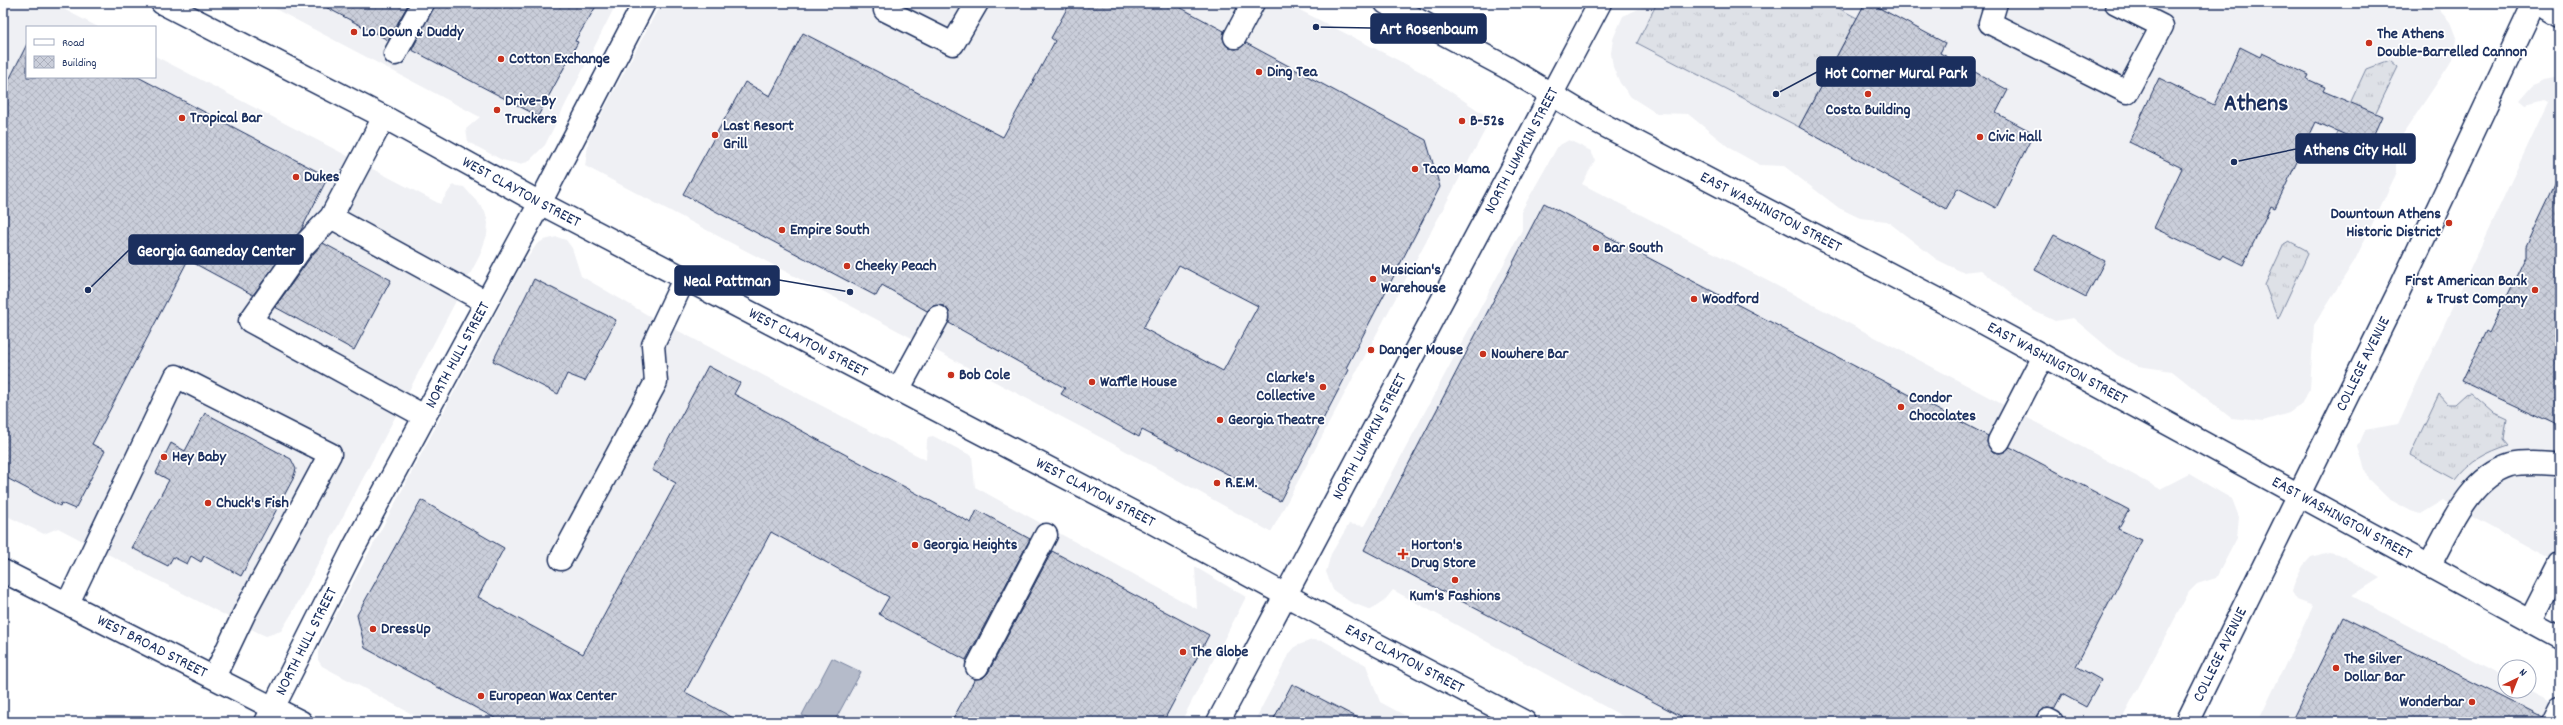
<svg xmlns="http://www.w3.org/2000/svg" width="2563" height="725" viewBox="0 0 2563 725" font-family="Dekko,sans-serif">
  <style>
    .built { fill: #eff0f4 }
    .grass { fill: url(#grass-tufts); stroke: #7c88a2 }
    .water { fill: #b5bbca; stroke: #77839f }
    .building { fill: url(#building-cross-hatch); stroke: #1b2f5e; fill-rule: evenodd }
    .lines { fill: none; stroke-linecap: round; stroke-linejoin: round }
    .service-casing { stroke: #1b2f5e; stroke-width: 25 }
    .minor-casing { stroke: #1b2f5e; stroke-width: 25 }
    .tertiary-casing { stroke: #1b2f5e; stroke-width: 25 }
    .secondary-casing { stroke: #1b2f5e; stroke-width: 25 }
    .primary-casing { stroke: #1b2f5e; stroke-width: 25 }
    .service { stroke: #fff; stroke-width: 22 }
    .minor { stroke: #fff; stroke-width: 22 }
    .tertiary { stroke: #fff; stroke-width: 22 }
    .secondary { stroke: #fff; stroke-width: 22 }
    .primary { stroke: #fff; stroke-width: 22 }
    .poi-dot { fill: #c8321e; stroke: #fff; stroke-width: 1.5 }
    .labels { text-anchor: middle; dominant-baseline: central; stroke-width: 3.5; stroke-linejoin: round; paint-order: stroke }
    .poi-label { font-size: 16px; font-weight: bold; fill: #1b2f5e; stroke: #fff; text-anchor: start }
    .street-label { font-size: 16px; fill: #1b2f5e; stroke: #fff }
    .town-label { font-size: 24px; font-weight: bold; fill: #1b2f5e; stroke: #fff }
    .leader { fill: none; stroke: #1b2f5e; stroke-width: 1.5 }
    .callout-dot { fill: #1b2f5e; stroke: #fff; stroke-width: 1.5 }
    .callout { fill: #1b2f5e; stroke: #1b2f5e; stroke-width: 1.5 }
    .callout-label { font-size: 17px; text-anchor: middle; font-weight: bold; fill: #fff }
  </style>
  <defs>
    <pattern id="grass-tufts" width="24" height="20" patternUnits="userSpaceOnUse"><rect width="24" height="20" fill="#dee1e7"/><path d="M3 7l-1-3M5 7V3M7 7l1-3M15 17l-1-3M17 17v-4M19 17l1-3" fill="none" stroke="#bec1c9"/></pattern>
    <pattern id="building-cross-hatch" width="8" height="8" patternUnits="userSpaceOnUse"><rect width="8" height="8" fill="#caceda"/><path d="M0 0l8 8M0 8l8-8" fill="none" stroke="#adb1be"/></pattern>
  </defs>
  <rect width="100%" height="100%" fill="#fff"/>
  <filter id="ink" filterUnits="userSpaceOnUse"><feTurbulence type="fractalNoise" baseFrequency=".025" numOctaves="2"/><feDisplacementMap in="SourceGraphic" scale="8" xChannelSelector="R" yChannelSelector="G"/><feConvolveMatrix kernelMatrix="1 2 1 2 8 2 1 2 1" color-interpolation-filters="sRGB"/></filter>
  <g filter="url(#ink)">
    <path class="built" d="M3,3H52L98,27H27V77H155V56L440,204L453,185L464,187L485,211L488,223L487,235L480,255L294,610L281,631L266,636L259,633L58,528L44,534L3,514Z
      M264,3H623L614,8L545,145L528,162L519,164L502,160L468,142L466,129L480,117Z
      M661,3H1286L1423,73L1491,119L1271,532L1115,445L585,166L589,138Z
      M1645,3H2433L2450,22L2457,40L2453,59L2397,143V172L2355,260L2314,325L2310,389L2301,404L2289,413L2263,421L2231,418L2172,371L2138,366L2117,355L2073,318L2055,321L2030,309L1981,270L1962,272L1936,259L1887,221L1860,218L1839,208L1784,166L1760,165L1731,149L1688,114L1656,113L1631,97L1620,83L1613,67L1611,53L1613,39L1623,16L1643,7Z
      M2560,77V564L2443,500L2420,514L2411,511L2389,499L2368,479L2358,447L2365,430L2398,424L2548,102L2544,100L2526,105L2520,100L2532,86L2543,80Z
      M1569,140L1591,151L1595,160L1582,184L1957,380L2160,489L2189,474L2232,499L2239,517L2237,538L2216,578L2197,584L2189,592L2120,722H1633L1393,590L1384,601L1371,610L1350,602L1333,590L1326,572L1331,554L1349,524L1364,526L1522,230V210L1558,146Z
      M557,237L566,240L572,248L581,276L646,314L926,460L927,441L928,437L933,436L972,456L975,487L1197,609L1195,567L1246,597L1181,722H427L322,666L318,660V652L323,639L519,270L537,244L544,240Z
      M2329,552L2339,554L2380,578L2352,596L2505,677V691L2529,690L2560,706V722H2258L2313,606L2297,600L2292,592L2294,584L2303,566L2311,557Z
      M1312,640L1324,641L1366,665L1380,702L1417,722H1254L1290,653L1296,646Z"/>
    <path class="grass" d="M1657,3H1829L1857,18L1799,127L1637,43Z
      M2390,60L2398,67L2375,114L2352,137L2363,142L2359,150C2350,151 2338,147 2334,138L2366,69Z
      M2289,241L2306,250L2308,254L2278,319L2265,285L2284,244Z
      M2471,393L2494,413L2507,419L2504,439L2509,445C2487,452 2470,461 2456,480L2410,455L2439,394L2448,404H2454L2465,394Z"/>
    <path class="water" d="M832,658L861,672L834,722H815L802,715Z"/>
    <path class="building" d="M318,3H409L388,40Z
      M435,3H598L575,41L578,42L538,116L412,50Z
      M1070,3H1172L1224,31L1223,38L1229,48L1236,49L1246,43L1426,140L1440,187L1346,368L1349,370L1280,501L1142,430L1139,437L1061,394L1065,388L949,323V311L944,306H932L927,311L882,285L876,296L683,194L745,82L770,96L803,33L1003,137L1055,41L1051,38ZM1179,265L1258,306L1223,371L1143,328Z
      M1865,3H1870L1945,43L1940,53L2008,90L1996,113L2034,133L1996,208L1958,188L1946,209L1799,127Z
      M27,44V77H138L328,177L301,230L253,295L188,260L92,444L105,451L75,509L61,503L60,506L3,476V92Z
      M2240,47L2260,57L2262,53L2309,75L2307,79L2325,87L2323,91L2382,116L2369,145L2316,122L2275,208L2271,206L2243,265L2223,255L2220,259L2154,228L2182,168L2129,142L2159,78L2214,105Z
      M2560,174V427L2462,381L2486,331L2489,333L2526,256V246Z
      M1544,203L1988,436L1987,442L1993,452L2000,453L2010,447L2129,510L2118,529L2142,540L2076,666L2101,680L2086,707L2062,694L2054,709L2047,708L2041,710L2037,715L2036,722H1692L1364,550Z
      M2054,235L2105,261L2086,297L2035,270Z
      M323,243L391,280L354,350L275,307L313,254Z
      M534,279L616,320L585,381L567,374L558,394L493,361Z
      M708,366L740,383L734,394L971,523L977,510L1030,539L966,660L879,614L889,597L771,532L685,692L741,722H502L365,648L357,615L421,500L504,548L478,597L583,654L676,483L652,470Z
      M205,413L291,459L296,469L293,479L241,576L204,556L201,562L191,556L187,564L173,557L168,566L132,548L169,480L156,473L171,443L185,451Z
      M1052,551L1209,635L1163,722H951L975,679L983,678L988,673Z
      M2343,617L2542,717L2541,722H2291Z
      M1292,684L1366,722H1272Z"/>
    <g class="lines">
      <defs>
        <path id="service" d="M889,3L885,10L953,44L977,3
          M1996,3L1990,23L2127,92L2162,26L2116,3
          M1235,37L1253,3
          M395,54L423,3
          M384,117L331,217L303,246L250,321L424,416
          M331,217L486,302
          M898,390L938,317
          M1999,441L2043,356
          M561,559L656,382L653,345L685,277
          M2429,566C2449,531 2468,478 2511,465C2526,461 2545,464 2560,464
          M68,603L176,376L330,454L245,612L214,677
          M2531,621L2560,564
          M977,667L1046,535
          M2048,720L2052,722
          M2553,722L2560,708"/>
        <g id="minor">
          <path id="s1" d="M1386,3L1506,67L1594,120L1970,316L2560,637"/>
          <path id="s2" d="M266,722L353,549L540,203L644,3"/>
        </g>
        <g id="tertiary">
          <path id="s3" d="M162,3L384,117L540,203L1146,519L1368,640L1525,722"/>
          <path d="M2538,3L2560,16"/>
          <path id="s4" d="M2187,722L2398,293L2534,3"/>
        </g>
        <g id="secondary">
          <path id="s5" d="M1218,722L1600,3"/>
        </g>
        <g id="primary">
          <path id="s6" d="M3,571L301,722"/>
        </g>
      </defs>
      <use href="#service" class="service-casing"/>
      <use href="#minor" class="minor-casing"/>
      <use href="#tertiary" class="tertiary-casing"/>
      <use href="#secondary" class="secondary-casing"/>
      <use href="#primary" class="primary-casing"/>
      <use href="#service" class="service"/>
      <use href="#minor" class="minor"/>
      <use href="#tertiary" class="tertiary"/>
      <use href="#secondary" class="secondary"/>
      <use href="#primary" class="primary"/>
    </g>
  </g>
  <g class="poi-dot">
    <circle cx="354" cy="32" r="4"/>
    <circle cx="2369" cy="43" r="4"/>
    <circle cx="501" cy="59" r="4"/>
    <circle cx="1259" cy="72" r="4"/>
    <circle cx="1868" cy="94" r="4"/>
    <circle cx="497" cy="110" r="4"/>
    <circle cx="182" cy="118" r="4"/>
    <circle cx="1462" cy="121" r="4"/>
    <circle cx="715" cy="135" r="4"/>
    <circle cx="1980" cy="137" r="4"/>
    <circle cx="1415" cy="169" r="4"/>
    <circle cx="296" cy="177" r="4"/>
    <circle cx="2449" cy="223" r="4"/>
    <circle cx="782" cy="230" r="4"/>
    <circle cx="1596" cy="248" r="4"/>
    <circle cx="847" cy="266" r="4"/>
    <circle cx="1373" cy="279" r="4"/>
    <circle cx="2535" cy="290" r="4"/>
    <circle cx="1694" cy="299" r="4"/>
    <circle cx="1371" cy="350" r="4"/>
    <circle cx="1483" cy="354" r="4"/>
    <circle cx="951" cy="375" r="4"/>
    <circle cx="1092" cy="382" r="4"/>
    <circle cx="1323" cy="387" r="4"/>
    <circle cx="1901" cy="407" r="4"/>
    <circle cx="1220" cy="420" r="4"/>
    <circle cx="164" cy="457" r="4"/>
    <circle cx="1217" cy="483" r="4"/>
    <circle cx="208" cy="503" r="4"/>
    <circle cx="915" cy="545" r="4"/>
    <path d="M1401 548h4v4h4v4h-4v4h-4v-4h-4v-4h4z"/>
    <circle cx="1455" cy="580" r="4"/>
    <circle cx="373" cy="629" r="4"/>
    <circle cx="1183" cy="652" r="4"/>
    <circle cx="2336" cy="668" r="4"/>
    <circle cx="481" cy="696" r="4"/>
    <circle cx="2472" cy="702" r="4"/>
  </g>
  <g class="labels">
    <g class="poi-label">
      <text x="362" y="32">Lo Down &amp; Duddy</text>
      <text x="2377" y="34">The Athens<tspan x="2377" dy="18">Double-Barrelled Cannon</tspan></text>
      <text x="509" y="59">Cotton Exchange</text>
      <text x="1267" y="72">Ding Tea</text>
      <text x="505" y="101">Drive-By<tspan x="505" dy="18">Truckers</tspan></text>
      <text x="1868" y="110" text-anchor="middle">Costa Building</text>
      <text x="190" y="118">Tropical Bar</text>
      <text x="1470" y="121">B-52s</text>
      <text x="723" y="126">Last Resort<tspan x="723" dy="18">Grill</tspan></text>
      <text x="1988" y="137">Civic Hall</text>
      <text x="1423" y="169">Taco Mama</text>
      <text x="304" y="177">Dukes</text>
      <text x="2441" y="214" text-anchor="end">Downtown Athens<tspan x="2441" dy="18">Historic District</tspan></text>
      <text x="790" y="230">Empire South</text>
      <text x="1604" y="248">Bar South</text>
      <text x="855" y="266">Cheeky Peach</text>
      <text x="1381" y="270">Musician's<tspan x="1381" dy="18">Warehouse</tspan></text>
      <text x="2527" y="281" text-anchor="end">First American Bank<tspan x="2527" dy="18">&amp; Trust Company</tspan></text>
      <text x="1702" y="299">Woodford</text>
      <text x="1379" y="350">Danger Mouse</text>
      <text x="1491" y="354">Nowhere Bar</text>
      <text x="959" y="375">Bob Cole</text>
      <text x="1315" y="378" text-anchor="end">Clarke's<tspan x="1315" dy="18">Collective</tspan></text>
      <text x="1100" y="382">Waffle House</text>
      <text x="1909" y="398">Condor<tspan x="1909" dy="18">Chocolates</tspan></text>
      <text x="1228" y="420">Georgia Theatre</text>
      <text x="172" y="457">Hey Baby</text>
      <text x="1225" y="483">R.E.M.</text>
      <text x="216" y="503">Chuck's Fish</text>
      <text x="923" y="545">Georgia Heights</text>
      <text x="1411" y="545">Horton's<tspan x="1411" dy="18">Drug Store</tspan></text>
      <text x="1455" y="596" text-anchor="middle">Kum's Fashions</text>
      <text x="381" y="629">DressUp</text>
      <text x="1191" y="652">The Globe</text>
      <text x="2344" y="659">The Silver<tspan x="2344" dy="18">Dollar Bar</tspan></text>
      <text x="489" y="696">European Wax Center</text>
      <text x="2464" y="702" text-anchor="end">Wonderbar</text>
    </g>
    <g class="street-label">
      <text stroke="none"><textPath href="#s5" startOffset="647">NORTH LUMPKIN STREET</textPath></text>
      <text stroke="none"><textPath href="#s3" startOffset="406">WEST CLAYTON STREET</textPath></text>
      <text stroke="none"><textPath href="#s1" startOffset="438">EAST WASHINGTON STREET</textPath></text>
      <text stroke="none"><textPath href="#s3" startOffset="730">WEST CLAYTON STREET</textPath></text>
      <text stroke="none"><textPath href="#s2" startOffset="414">NORTH HULL STREET</textPath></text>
      <text stroke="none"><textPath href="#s1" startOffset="762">EAST WASHINGTON STREET</textPath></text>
      <text stroke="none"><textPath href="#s4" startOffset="399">COLLEGE AVENUE</textPath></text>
      <text stroke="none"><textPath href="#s5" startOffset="323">NORTH LUMPKIN STREET</textPath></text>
      <text stroke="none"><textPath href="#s3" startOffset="1054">WEST CLAYTON STREET</textPath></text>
      <text stroke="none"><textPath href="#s1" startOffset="1086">EAST WASHINGTON STREET</textPath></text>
      <text stroke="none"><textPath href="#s2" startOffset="90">NORTH HULL STREET</textPath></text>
      <text stroke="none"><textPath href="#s6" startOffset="167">WEST BROAD STREET</textPath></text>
      <text stroke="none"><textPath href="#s4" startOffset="75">COLLEGE AVENUE</textPath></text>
      <text stroke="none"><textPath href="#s3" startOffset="1405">EAST CLAYTON STREET</textPath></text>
    </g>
    <g class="town-label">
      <text x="2256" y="105">Athens</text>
    </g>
  </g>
  <path class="leader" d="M1316 27L1371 28M1776 94L1817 72M2234 162L2296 149M88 290L129 250M850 292L779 280"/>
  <g class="callout-dot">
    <circle cx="1316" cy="27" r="4"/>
    <circle cx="1776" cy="94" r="4"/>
    <circle cx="2234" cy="162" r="4"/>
    <circle cx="88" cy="290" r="4"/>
    <circle cx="850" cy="292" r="4"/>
  </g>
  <g class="callout">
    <rect x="1371" y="14" width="115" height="29" rx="4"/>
    <rect x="1817" y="57" width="158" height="29" rx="4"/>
    <rect x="2296" y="134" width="119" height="29" rx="4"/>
    <rect x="129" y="235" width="174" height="29" rx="4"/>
    <rect x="675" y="266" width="104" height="29" rx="4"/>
  </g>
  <g class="callout-label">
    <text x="1429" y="34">Art Rosenbaum</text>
    <text x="1896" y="78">Hot Corner Mural Park</text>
    <text x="2355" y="155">Athens City Hall</text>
    <text x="216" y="256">Georgia Gameday Center</text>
    <text x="727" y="286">Neal Pattman</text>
  </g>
  <rect width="2563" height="725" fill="none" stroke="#fff" stroke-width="16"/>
  <rect x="8" y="8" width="2547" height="709" fill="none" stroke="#1b2f5e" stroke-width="1.5" filter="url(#ink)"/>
  <rect x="26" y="26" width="130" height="52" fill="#ffffff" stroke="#a4acbf"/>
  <rect x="34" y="39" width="20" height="6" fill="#ffffff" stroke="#a4acbf"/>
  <text x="62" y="46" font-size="12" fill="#1b2f5e">Road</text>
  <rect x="34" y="56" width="20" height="12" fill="url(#building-cross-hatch)" stroke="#a4acbf"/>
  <text x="62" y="66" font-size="12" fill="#1b2f5e">Building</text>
  <g transform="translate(2517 679) rotate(43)"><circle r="19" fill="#ffffff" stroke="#a4acbf"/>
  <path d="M0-3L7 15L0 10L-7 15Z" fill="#c8321e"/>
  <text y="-6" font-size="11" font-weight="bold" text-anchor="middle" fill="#1b2f5e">N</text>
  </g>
</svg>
